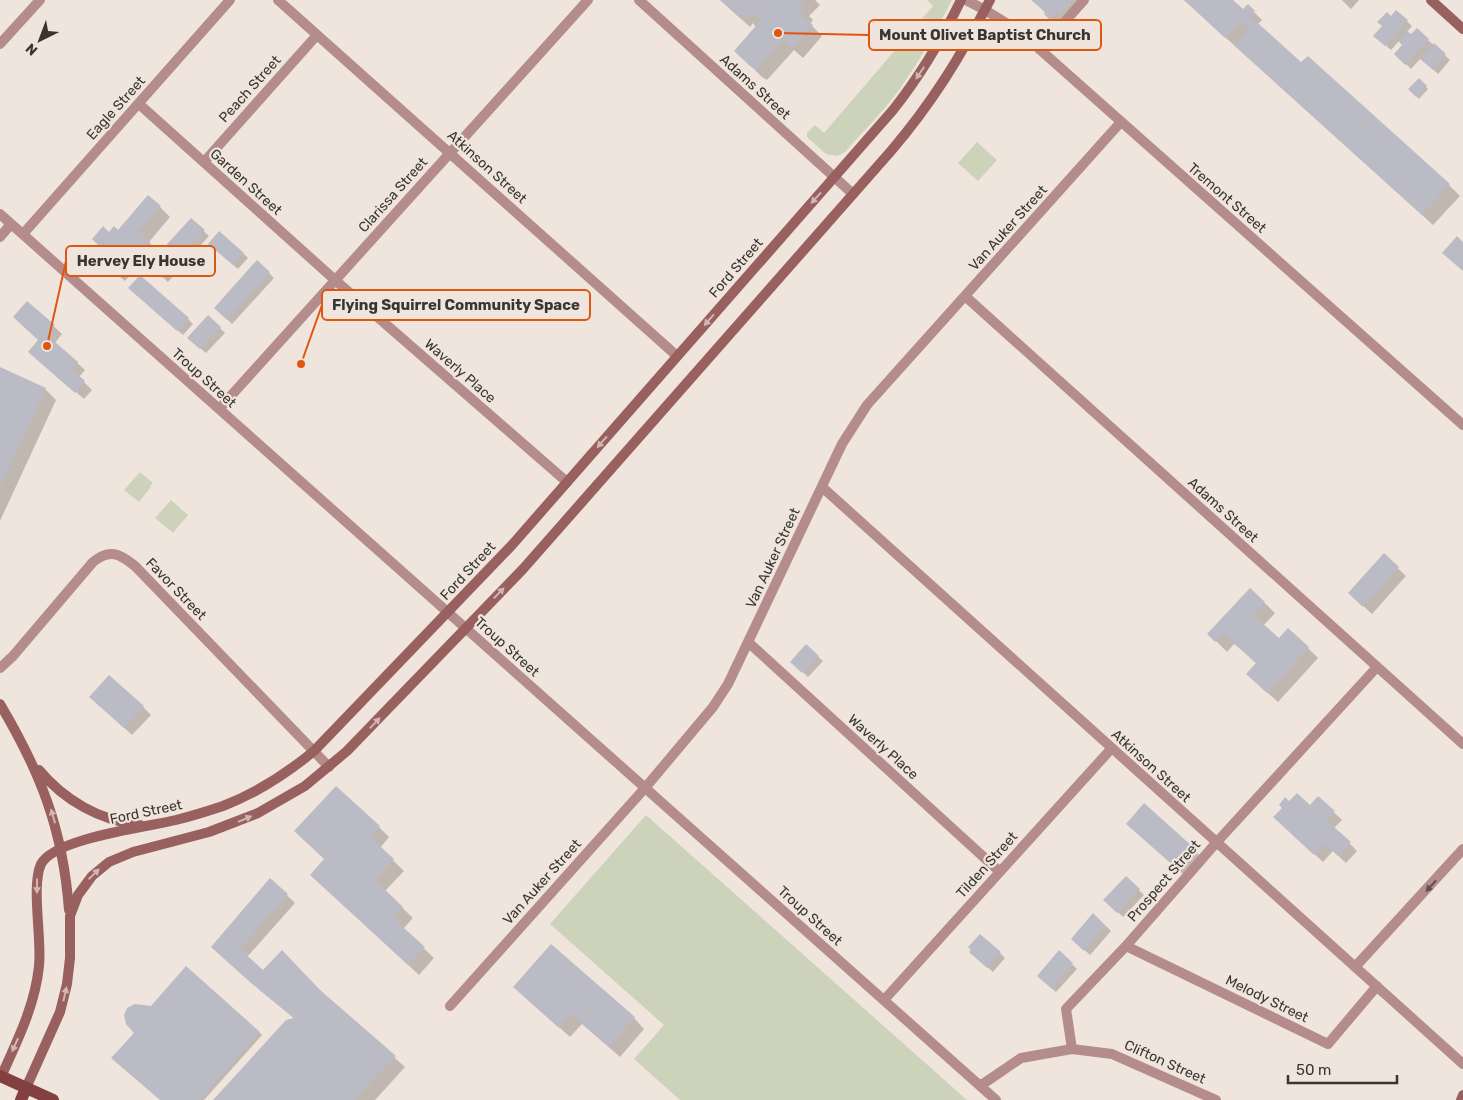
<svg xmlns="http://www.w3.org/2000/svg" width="1463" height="1100" viewBox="0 0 1463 1100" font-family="Rubik,sans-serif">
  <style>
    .green { fill: #ccd3ba }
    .shadow { fill: #0003 }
    .building { fill: #bbbbc6 }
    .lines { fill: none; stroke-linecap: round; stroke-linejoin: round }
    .street { stroke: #b48c8b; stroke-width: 10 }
    .secondary { stroke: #996060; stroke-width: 10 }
    .primary { stroke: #834041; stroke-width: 12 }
    .oneway { fill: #d1b6b1 }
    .oneway2 { fill: #5e4f4d }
    .labels { text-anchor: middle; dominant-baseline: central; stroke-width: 4.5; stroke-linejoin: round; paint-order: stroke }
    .street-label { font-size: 14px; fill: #393532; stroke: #efe5dd }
    .leader { fill: none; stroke: #df570e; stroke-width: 2 }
    .callout-dot { fill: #df570e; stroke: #efe5dd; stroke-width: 2 }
    .callout { fill: #efe5dd; stroke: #df570e; stroke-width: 2 }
    .callout-label { font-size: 15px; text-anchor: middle; font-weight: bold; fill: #393532 }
  </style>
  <rect width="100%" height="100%" fill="#efe5dd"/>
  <path class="green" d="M927,0H952C936,31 919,62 899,90C883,112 863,131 845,152L837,156L826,154L807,137V133L815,125L824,133L933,6Z
    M977,142L997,160L978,181L958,163Z
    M140,472L153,483L150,486L151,487L139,502L124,490Z
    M171,500L188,515L173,533L155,518Z
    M646,815L967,1100H680L634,1059L664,1025L550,924Z"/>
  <path class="shadow" d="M720,0H815L820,5L809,16L813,20L810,24L822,36L803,58L794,50L767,80L762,77L735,50L756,27L753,23L750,27Z
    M1033,0H1088L1059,27Z
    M1184,0H1231L1243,11L1248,6L1262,20L1257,25L1302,64L1449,185L1460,196L1433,225Z
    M1342,0H1359L1351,9Z
    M1396,11L1412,26L1407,32L1411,36L1428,40L1450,60L1438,74L1421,58L1411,69L1396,54L1404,45L1400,40L1391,50L1375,36Z
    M1419,80L1428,89L1419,99L1410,89Z
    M160,207L170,217L149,242L160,254L191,220L209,236L168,282L149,264L144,271L141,268L134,276L132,273L125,281L104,263L109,233L118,232Z
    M215,249L243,253L248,258L238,269Z
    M269,273L274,278L232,324L216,308Z
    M135,293L188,319L193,324L183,335Z
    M28,302L62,334L55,343L85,370L79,377L92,390L84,399L38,359L40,340Z
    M208,316L225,333L206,353L194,343Z
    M0,368L45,389L56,400L0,521Z
    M1384,555L1406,576L1372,614L1357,600Z
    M1250,589L1275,613L1263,626L1279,640L1308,648L1318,658L1278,702L1259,685L1257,664L1235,643L1227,652L1209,634Z
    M806,646L823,661L808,677L792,662Z
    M99,705L143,707L151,715L132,735Z
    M1318,797L1342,820L1334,828L1357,851L1346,863L1333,851L1323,862L1283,825L1289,803L1310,806Z
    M379,827L389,837L380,848L404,871L385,891L413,918L403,929L434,958L419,975L322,885L326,860Z
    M1135,831L1192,848L1200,856L1183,874Z
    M1126,878L1144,895L1123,917L1105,900Z
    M270,879L295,903L247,957L263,972L322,994L405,1067L375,1100H214L295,1019L261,991L221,954Z
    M1106,926L1111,931L1090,955L1077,943Z
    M1000,953L1005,958L993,972L976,957Z
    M1072,964L1077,969L1056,992L1043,981Z
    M186,968L262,1035L204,1100H161L136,1033L151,1008Z
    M515,987L634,1018L644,1029L620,1057L582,1024L570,1037Z"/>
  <path class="building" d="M720,0H804L800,5L804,9L799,13L813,25L792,48L782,40L756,70L750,66L734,51L761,20L753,13L747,19L741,14L739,17Z
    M1031,0H1073L1060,15L1057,12L1050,20L1044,14L1045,12Z
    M1184,0H1233L1243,9L1248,4L1255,11L1250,16L1301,62L1308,56L1450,184L1422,215L1235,46L1249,29L1240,22L1225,38Z
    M1396,10L1408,20L1385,46L1373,36L1382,26L1377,22L1387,12L1391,16Z
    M1417,28L1429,39L1405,65L1394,54L1402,45L1398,41L1407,31L1411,34Z
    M1434,43L1446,54L1433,70L1420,59Z
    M1419,78L1427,86L1416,97L1408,89Z
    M148,195L161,206L138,231L150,241L132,261L129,259L123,266L120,264L113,271L92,252L98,245L92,239L103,226L109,232L114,226L118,230Z
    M191,218L205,230L162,278L148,265Z
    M219,231L244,253L233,265L208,244Z
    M1457,236L1463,242V271L1442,253Z
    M257,260L270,272L227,320L214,308Z
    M140,275L189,318L177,331L128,288Z
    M27,301L55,325L47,335L78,362L72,369L85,381L75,393L28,352L38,340L13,317Z
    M208,315L221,327L200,349L187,338Z
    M0,367L46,388L0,488Z
    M1384,553L1399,567L1363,607L1348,593Z
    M1250,588L1265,602L1253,615L1279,638L1288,628L1309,647L1267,693L1246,674L1256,663L1223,634L1215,642L1207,634Z
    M806,644L819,656L802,673L790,662Z
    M109,675L144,706L124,728L89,697Z
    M336,786L380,826L370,837L394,859L375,880L403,907L393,918L425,947L408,965L310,875L324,859L294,831Z
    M1297,793L1310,805L1318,796L1335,811L1326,820L1351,842L1338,856L1325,844L1314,855L1273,817L1282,808L1279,805L1285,797L1289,801Z
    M1144,803L1193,847L1175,867L1126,824Z
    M1126,876L1140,889L1117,913L1103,900Z
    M270,878L288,894L240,949L263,970L282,950L320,990L396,1056L354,1100H213L286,1020L294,1018L251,983L211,947Z
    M1093,913L1106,926L1084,951L1071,939Z
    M980,934L1001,952L987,968L969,952L971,950L968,947Z
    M551,944L635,1017L609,1047L571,1014L559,1028L513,987Z
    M1059,950L1073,963L1051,988L1037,976Z
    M186,966L260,1032L200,1100H160L111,1058L134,1033L126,1024L124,1015L127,1008L135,1004L151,1006Z"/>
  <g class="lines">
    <path class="street" d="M278,0L677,356
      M639,0L853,194
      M966,0L985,10L1019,31L1463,425
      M0,44L40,0
      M1040,50L1084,0
      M139,104L335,280L567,482
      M204,162L317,35
      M0,214L996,1100
      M23,234L230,0
      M0,237L11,224
      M965,296L1463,744
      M219,409L588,0
      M822,487L1463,1064
      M748,642L1000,872
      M0,668L13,656L93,562C110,548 120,554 135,566L329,767
      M1126,946L1328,1044L1377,986
      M1355,967L1463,849
      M884,1000L1111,749
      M450,1006L645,788L713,707L728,684L748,642L842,444L867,405L1120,123
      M1072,1049L1066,1009L1126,946L1216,843L1377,667
      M980,1086L1021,1058L1072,1049L1112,1054L1216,1100"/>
    <path class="secondary" d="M1431,0L1463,29
      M0,704C41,773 63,830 69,910
      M39,770C64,800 100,821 140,825
      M1,1077C17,1041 35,1006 39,966C42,939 31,886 41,864C55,838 147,827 176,820C192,816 208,811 223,806C257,793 286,774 314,751L512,545L893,110C920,76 942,39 961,0
      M26,1088L60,1012L67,984L70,958V916L78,895L92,876L109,862L133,852L209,832L258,813L305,786L347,751L523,569L891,151C932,103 961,56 990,0
      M1461,1100L1463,1095"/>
    <path class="primary" d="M0,1076L53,1100
      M21,1100L26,1088"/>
  </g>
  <defs><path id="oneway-solid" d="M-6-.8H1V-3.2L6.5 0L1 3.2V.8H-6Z" transform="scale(1.25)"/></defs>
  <g class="oneway">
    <use href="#oneway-solid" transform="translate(920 73) rotate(124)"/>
    <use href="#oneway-solid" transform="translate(816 198) rotate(132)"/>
    <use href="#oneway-solid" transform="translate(709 320) rotate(131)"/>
    <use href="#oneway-solid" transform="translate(602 442) rotate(131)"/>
    <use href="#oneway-solid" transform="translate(499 593) rotate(-46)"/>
    <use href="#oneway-solid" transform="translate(375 723) rotate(-46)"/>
    <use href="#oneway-solid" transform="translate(53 816) rotate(-106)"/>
    <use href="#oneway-solid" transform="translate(245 819) rotate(-23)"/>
    <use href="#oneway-solid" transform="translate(94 874) rotate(-44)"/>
    <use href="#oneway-solid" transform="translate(37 886) rotate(90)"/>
    <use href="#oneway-solid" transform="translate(65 994) rotate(-77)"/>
    <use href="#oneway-solid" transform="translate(15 1045) rotate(114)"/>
  </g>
  <use class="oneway2" href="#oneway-solid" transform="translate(1431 886) rotate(132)"/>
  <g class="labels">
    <g class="street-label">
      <text transform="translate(755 87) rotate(42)">Adams Street</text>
      <text transform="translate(250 89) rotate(-48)">Peach Street</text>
      <text transform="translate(116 108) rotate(-48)">Eagle Street</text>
      <text transform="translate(487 167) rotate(42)">Atkinson Street</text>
      <text transform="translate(246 182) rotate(42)">Garden Street</text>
      <text transform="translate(393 195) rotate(-48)">Clarissa Street</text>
      <text transform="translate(1227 198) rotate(41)">Tremont Street</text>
      <text transform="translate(1008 228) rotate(-48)">Van Auker Street</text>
      <text transform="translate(736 268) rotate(-49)">Ford Street</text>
      <text transform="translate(460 371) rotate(41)">Waverly Place</text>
      <text transform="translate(204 378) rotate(42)">Troup Street</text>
      <text transform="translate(1223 510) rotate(42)">Adams Street</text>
      <text transform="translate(773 558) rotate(-65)">Van Auker Street</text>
      <text transform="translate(468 571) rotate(-47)">Ford Street</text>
      <text transform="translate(176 589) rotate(46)">Favor Street</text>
      <text transform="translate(507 647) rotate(42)">Troup Street</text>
      <text transform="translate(883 747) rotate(42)">Waverly Place</text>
      <text transform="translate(1151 766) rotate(42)">Atkinson Street</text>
      <text transform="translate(146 812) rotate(-12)">Ford Street</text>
      <text transform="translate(987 865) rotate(-48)">Tilden Street</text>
      <text transform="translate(1164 881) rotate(-49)">Prospect Street</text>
      <text transform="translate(542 882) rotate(-48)">Van Auker Street</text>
      <text transform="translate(810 916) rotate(42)">Troup Street</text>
      <text transform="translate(1267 999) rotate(26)">Melody Street</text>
      <text transform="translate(1165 1062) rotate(24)">Clifton Street</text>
    </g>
  </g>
  <path class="leader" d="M778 33L869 35M47 346L66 261M301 364L322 305"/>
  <g class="callout-dot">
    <circle cx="778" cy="33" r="5"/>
    <circle cx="47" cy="346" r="5"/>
    <circle cx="301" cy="364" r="5"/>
  </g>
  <g class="callout">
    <rect x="869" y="20" width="232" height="30" rx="5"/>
    <rect x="66" y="246" width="149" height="30" rx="5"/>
    <rect x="322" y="290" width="268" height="30" rx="5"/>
  </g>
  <g class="callout-label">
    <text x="985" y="40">Mount Olivet Baptist Church</text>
    <text x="141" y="266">Hervey Ely House</text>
    <text x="456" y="310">Flying Squirrel Community Space</text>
  </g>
  <g transform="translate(40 40) rotate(222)" stroke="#efe5dd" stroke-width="4" paint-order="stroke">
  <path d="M0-4L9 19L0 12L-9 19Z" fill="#393532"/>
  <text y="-8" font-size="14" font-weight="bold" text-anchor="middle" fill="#393532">N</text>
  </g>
  <path d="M1288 1075v8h109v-8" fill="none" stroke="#393532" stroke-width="2.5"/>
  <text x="1296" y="1075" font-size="15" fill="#393532" stroke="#efe5dd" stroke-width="4" paint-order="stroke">50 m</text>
</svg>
